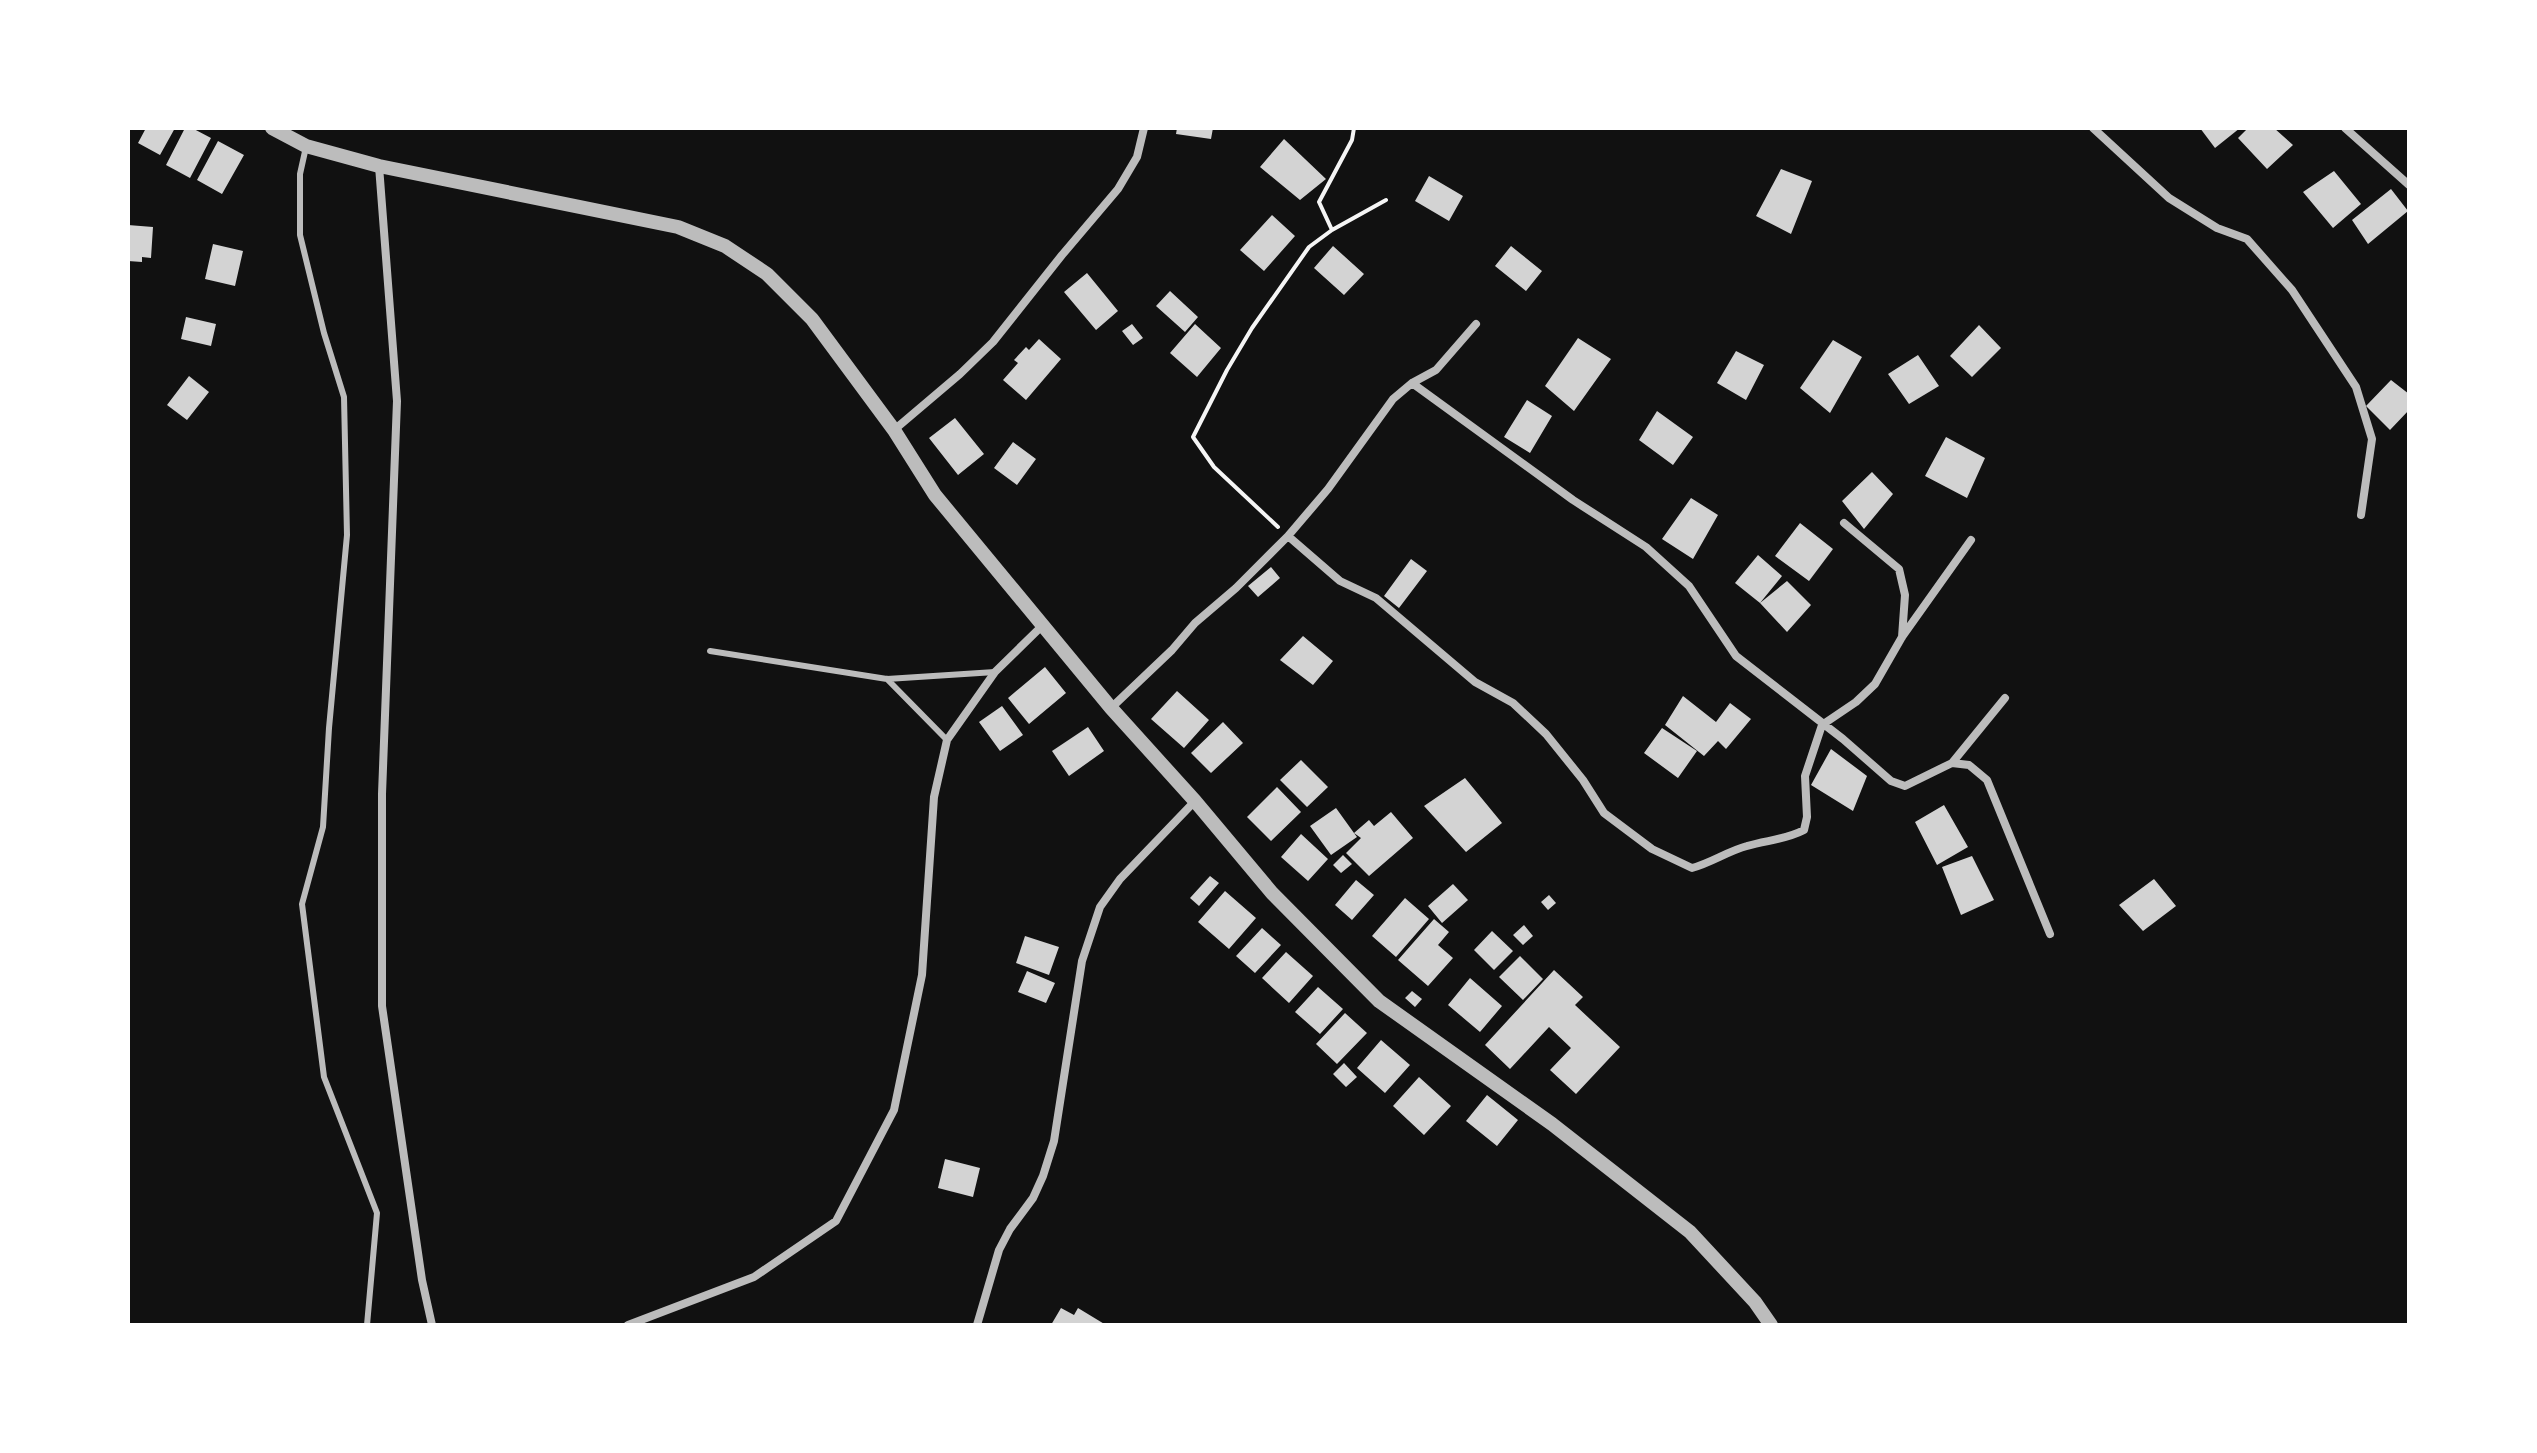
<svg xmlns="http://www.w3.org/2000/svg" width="2537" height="1453" viewBox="0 0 2537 1453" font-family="'Fira Sans',sans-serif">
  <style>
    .building { fill: #d3d3d3 }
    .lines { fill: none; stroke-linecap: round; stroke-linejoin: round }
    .path { stroke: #f5f5f5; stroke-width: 4 }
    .service { stroke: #bcbcbc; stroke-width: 6 }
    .minor { stroke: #bcbcbc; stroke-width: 8 }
    .tertiary { stroke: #bcbcbc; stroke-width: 14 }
  </style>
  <rect width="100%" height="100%" fill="#111"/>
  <path class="building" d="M146,128H175L160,155L138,143Z
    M185,128H192L211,138L190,178L166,165Z
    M1177,128H1213L1211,139L1176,134Z
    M2200,128H2240L2215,148Z
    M2248,128H2274L2293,145L2267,169L2238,138Z
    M1284,139L1326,179L1300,200L1260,167Z
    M218,141L244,155L222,194L197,180Z
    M1781,169L1812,181L1791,234L1756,216Z
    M2334,171L2361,204L2333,228L2303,192Z
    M1429,176L1463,196L1449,221L1415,201Z
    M2391,189L2408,211L2368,244L2352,220Z
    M1272,215L1295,236L1264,271L1240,250Z
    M128,225L153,227L151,258L142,257V262L128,261Z
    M213,244L243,251L235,286L205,279Z
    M1333,246L1364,274L1344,295L1314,268Z
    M1511,246L1542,271L1526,291L1495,266Z
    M1087,273L1118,311L1096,330L1064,292Z
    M1170,291L1198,317L1185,332L1156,306Z
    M186,317L216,324L211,346L181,339Z
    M1132,324L1143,338L1133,345L1122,331Z
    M1195,324L1221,348L1197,377L1170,353Z
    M1979,325L2001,348L1972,377L1950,356Z
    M1578,338L1611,359L1574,411L1545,386Z
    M1039,339L1061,359L1026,400L1003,380L1018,363L1014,360L1026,347L1029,350Z
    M1833,340L1862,357L1830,413L1800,388Z
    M1736,351L1764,365L1746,400L1717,383Z
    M1918,355L1939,386L1909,404L1888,374Z
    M189,376L209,392L187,420L167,405Z
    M2391,380L2409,394V410L2390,430L2366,406Z
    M1527,400L1552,416L1530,453L1504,437Z
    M1657,411L1693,437L1673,465L1639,440Z
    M955,418L984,454L958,475L929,438Z
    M1946,437L1985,458L1967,498L1925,476Z
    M1013,442L1036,459L1017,485L994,468Z
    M1872,472L1893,494L1864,529L1842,501Z
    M1691,498L1718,515L1693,559L1662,539Z
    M1800,523L1833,549L1809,581L1775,556Z
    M1758,555L1782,576L1760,603L1787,581L1811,605L1787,632L1760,603L1735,583Z
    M1411,559L1427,571L1399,608L1384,596Z
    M1271,567L1280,578L1258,597L1248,586Z
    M1303,636L1333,661L1313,685L1280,660Z
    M1045,667L1066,693L1029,724L1008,698Z
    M1177,691L1209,720L1184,748L1151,719Z
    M1683,696L1716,722L1730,703L1751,719L1726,749L1718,741L1704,756L1665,725Z
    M1002,706L1023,735L1000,751L979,722Z
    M1223,722L1243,743L1211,773L1191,753Z
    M1088,727L1104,751L1069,776L1052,751Z
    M1662,728L1697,751L1678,778L1644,753Z
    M1831,749L1867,776L1853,811L1811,785Z
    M1301,760L1328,787L1307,807L1280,780Z
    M1465,778L1502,823L1466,852L1424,806Z
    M1277,787L1301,812L1271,841L1247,817Z
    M1944,805L1968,847L1937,865L1915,822Z
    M1336,808L1354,833L1369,820L1374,826L1391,812L1413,838L1369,876L1346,853L1361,838L1354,833L1357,837L1331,855L1310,826Z
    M1301,834L1328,859L1308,881L1281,857Z
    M1343,855L1352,864L1341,873L1333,865Z
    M1972,856L1994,900L1961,915L1942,867Z
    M1210,876L1219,883L1199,906L1190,898Z
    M2154,879L2176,906L2143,931L2119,905Z
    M1356,880L1374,895L1352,920L1335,905Z
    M1453,884L1468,900L1442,923L1428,906Z
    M1225,891L1256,918L1229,949L1198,922Z
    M1549,895L1556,903L1548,910L1541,902Z
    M1405,898L1429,919L1396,957L1372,936Z
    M1434,919L1449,932L1438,945L1453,958L1428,986L1398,960Z
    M1524,925L1533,936L1523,945L1513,935Z
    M1262,928L1281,945L1255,973L1236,956Z
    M1492,931L1513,951L1494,970L1474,950Z
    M1025,936L1059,947L1049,975L1016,963Z
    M1286,952L1313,976L1289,1003L1262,978Z
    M1520,956L1543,979L1523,1000L1499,977Z
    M1554,970L1583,997L1575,1005L1620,1047L1576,1094L1550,1070L1571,1048L1549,1027L1510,1069L1485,1045Z
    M1027,971L1055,983L1046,1003L1018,992Z
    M1470,978L1502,1006L1480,1032L1448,1005Z
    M1318,987L1343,1009L1320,1034L1295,1012Z
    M1412,991L1422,999L1415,1007L1405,998Z
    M1345,1013L1367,1033L1337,1064L1316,1044Z
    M1381,1040L1410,1065L1385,1093L1357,1068Z
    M1344,1063L1357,1077L1346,1087L1333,1074Z
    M1419,1077L1451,1106L1424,1135L1393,1106Z
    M1487,1095L1518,1120L1497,1146L1466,1121Z
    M945,1159L980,1168L973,1197L938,1188Z
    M1061,1308L1074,1315L1078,1308L1106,1325H1051Z"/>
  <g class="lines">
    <path class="path" d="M1332,230L1319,202L1352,140L1354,128
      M1278,527L1214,467L1193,437L1227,370L1252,328L1309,247L1332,230L1386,200"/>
    <path class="service" d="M306,147L300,174V235L324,333L344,397L347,535L329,728L323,827L302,904L324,1077L377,1213L367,1325
      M710,651L887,679L995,672
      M887,679L947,740"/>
    <path class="minor" d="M2093,128L2169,198L2217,228L2247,239L2292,290L2356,387L2372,439L2361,515
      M2345,128L2409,185
      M379,166L397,401L382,794V1006L422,1280L432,1325
      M1412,383L1573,500L1646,547L1689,586L1736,656L1843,739L1891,781L1905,786L1952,763L1969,765L1987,780L2050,934
      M894,430L960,374L993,342L1062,255L1118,189L1137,157L1144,128
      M1844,523L1899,569L1905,595L1902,637
      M1288,536L1340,581L1376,598L1475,682L1513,703L1546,734L1583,780L1604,813L1652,849L1692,868C1711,863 1728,851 1747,846C1767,840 1785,840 1804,830L1807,817L1805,776L1822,725L1856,702L1875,684L1902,637L1971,540
      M1111,708L1172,650L1195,623L1236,588L1288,536L1328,489L1393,399L1412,383L1436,370L1476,324
      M1952,763L2005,698
      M628,1325L754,1277L836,1221L894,1110L922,975L934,797L947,740L995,672L1043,625
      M977,1325L999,1250L1010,1229L1033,1198L1043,1176L1054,1141L1082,961L1100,907L1120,879L1195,801"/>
    <path class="tertiary" d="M272,128L306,146L379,166L678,227L725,246L767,274L812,319L894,430L935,495L1111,708L1195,801L1272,893L1379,1001L1552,1124L1690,1232L1755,1302L1771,1325"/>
  </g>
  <rect width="2537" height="1453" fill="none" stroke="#ffffff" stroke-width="260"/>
</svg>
